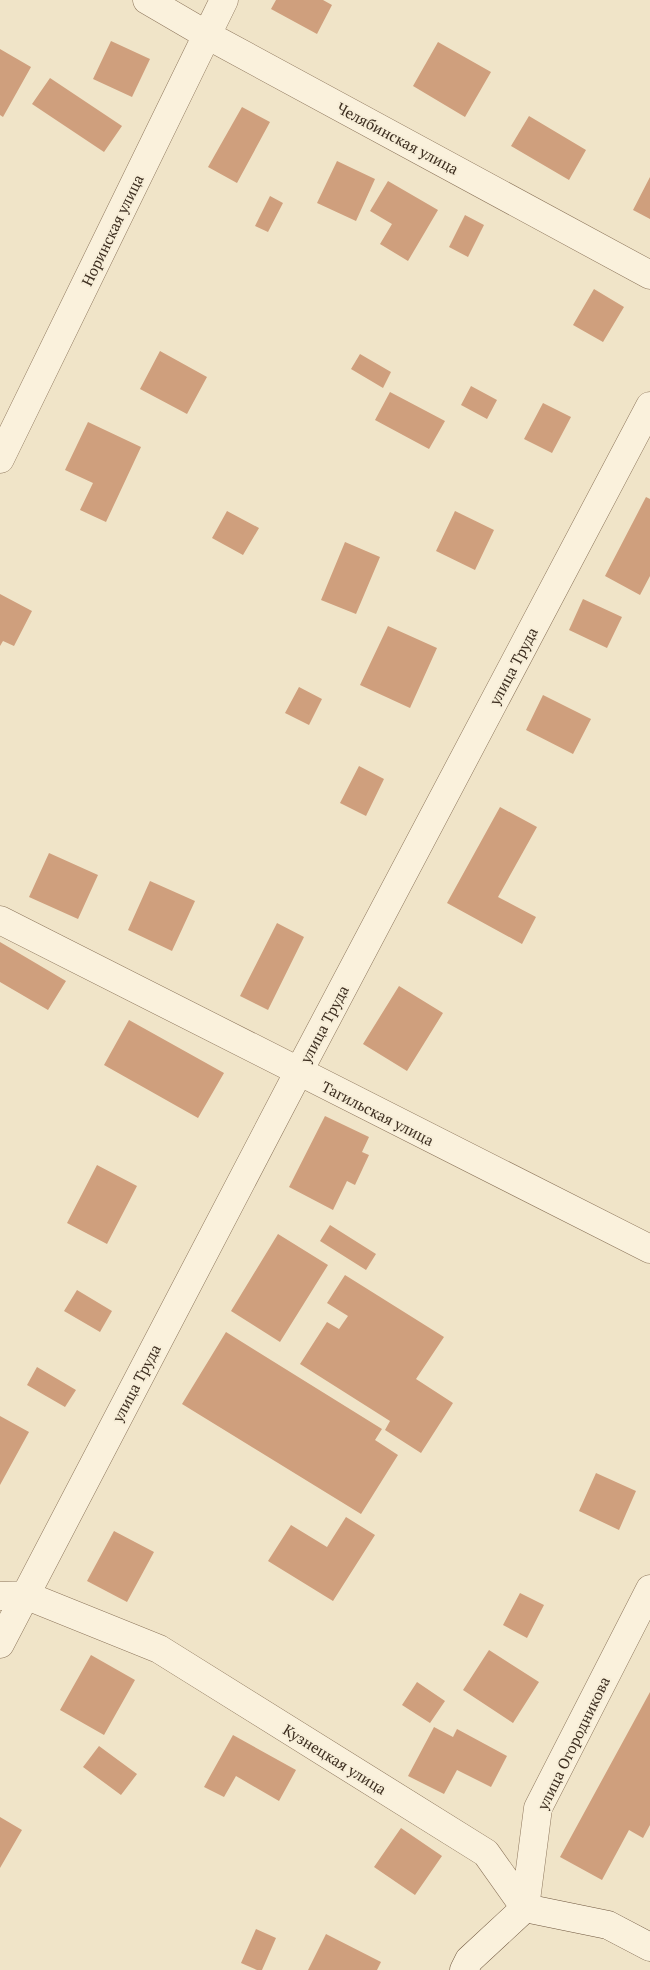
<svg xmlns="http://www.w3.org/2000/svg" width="650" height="1970" viewBox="0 0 650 1970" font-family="'PT Serif',serif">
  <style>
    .building { fill: #cf9f7d }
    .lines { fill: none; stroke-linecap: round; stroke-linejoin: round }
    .street-casing { stroke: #8d765c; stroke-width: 29 }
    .secondary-casing { stroke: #6f573f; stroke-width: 29 }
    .street { stroke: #faf1dc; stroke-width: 28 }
    .secondary { stroke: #faf1dc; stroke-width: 28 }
    .labels { text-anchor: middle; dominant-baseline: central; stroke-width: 4; stroke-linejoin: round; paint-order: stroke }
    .street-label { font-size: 15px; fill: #3d2e20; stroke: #f7eed8 }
  </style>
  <rect width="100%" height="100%" fill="#f0e4c8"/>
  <path class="building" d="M276,0H323L332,5L317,34L271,9Z
    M111,41L150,59L132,97L93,79Z
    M438,42L491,72L465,117L413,86Z
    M0,49L31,67L3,117L0,115Z
    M50,78L122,126L104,152L32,104Z
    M242,107L270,122L237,183L208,167Z
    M529,116L586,150L569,180L511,146Z
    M337,161L375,179L356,221L317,203Z
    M650,177V219L633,210Z
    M388,181L438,210L408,261L380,244L392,224L370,211Z
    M270,196L283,203L268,232L255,226Z
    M465,215L484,225L468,257L449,247Z
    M594,289L624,307L603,342L573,325Z
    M160,351L207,377L187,414L140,389Z
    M360,354L391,372L383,388L351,369Z
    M471,386L497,400L487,419L461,405Z
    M390,392L445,421L429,449L375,420Z
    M543,403L571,417L552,453L524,439Z
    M88,422L141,447L106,522L80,510L93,483L65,470Z
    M646,497L650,499V576L640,595L605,576Z
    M227,511L259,528L243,555L212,538Z
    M455,511L494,530L475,570L436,551Z
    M345,542L380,557L356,614L321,600Z
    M0,594L32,611L14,646L3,641L0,646Z
    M583,599L622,617L607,648L569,630Z
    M388,626L437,648L410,708L360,685Z
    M299,687L322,699L309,725L285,713Z
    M543,695L591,719L573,754L526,730Z
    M359,766L384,779L366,816L340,803Z
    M500,807L537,827L498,897L536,917L522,944L447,903Z
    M49,853L98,875L78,919L29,897Z
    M150,881L195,901L172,951L128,930Z
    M277,923L304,937L268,1010L240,996Z
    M0,942L66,981L48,1010L0,982Z
    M399,986L443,1013L407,1071L363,1044Z
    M129,1020L224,1073L198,1118L104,1065Z
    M325,1116L369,1137L362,1152L369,1155L355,1185L347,1181L333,1210L289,1187Z
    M97,1165L137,1186L107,1244L67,1223Z
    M330,1225L376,1254L366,1270L320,1241Z
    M278,1234L328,1265L280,1342L231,1311Z
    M345,1275L444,1337L416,1379L453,1403L421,1453L385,1430L390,1421L300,1364L327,1322L339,1329L348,1316L327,1303Z
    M77,1290L112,1311L100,1332L64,1311Z
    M226,1332L382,1429L375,1440L398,1455L361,1514L182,1404Z
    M37,1367L76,1390L65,1407L27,1385Z
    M0,1416L29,1432L0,1485Z
    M596,1473L636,1491L619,1530L579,1511Z
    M346,1517L375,1535L333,1601L268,1561L291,1525L327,1547Z
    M114,1531L154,1552L127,1602L87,1581Z
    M520,1593L544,1605L527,1638L503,1625Z
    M489,1650L539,1682L513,1723L463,1690Z
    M91,1655L135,1680L104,1735L60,1710Z
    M417,1682L445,1701L430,1723L402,1705Z
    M650,1692V1825L643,1838L629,1830L602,1880L560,1857Z
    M434,1727L453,1737L457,1729L507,1756L491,1787L457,1770L444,1794L408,1776Z
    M233,1735L296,1770L279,1801L236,1776L224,1797L204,1787Z
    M99,1746L137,1774L121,1795L83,1767Z
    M0,1817L22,1830L0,1868Z
    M401,1828L442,1856L415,1895L374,1867Z
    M256,1929L276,1938L262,1970H257L241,1963Z
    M326,1934L381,1962L377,1970H308Z"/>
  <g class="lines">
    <defs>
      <path id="street" d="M147,0L207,35L650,275
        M0,459L224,0
        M0,920L650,1249
        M0,1596L25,1595L159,1649L486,1853L525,1908
        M0,1644L298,1073L650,406
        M525,1908L538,1808L650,1589"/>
      <path id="secondary" d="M464,1970L469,1960L525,1908L608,1925L650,1947"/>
    </defs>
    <use href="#street" class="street-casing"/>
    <use href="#secondary" class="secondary-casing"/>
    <use href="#street" class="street"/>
    <use href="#secondary" class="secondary"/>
  </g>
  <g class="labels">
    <g class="street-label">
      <text transform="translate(398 138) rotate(28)">Челябинская улица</text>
      <text transform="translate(112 230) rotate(-64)">Норинская улица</text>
      <text transform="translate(513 666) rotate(-62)">улица Труда</text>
      <text transform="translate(324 1024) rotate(-62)">улица Труда</text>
      <text transform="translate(378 1113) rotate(27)">Тагильская улица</text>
      <text transform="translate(136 1383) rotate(-62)">улица Труда</text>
      <text transform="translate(573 1743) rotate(-64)">улица Огородникова</text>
      <text transform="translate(335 1759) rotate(32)">Кузнецкая улица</text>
    </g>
  </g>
</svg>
